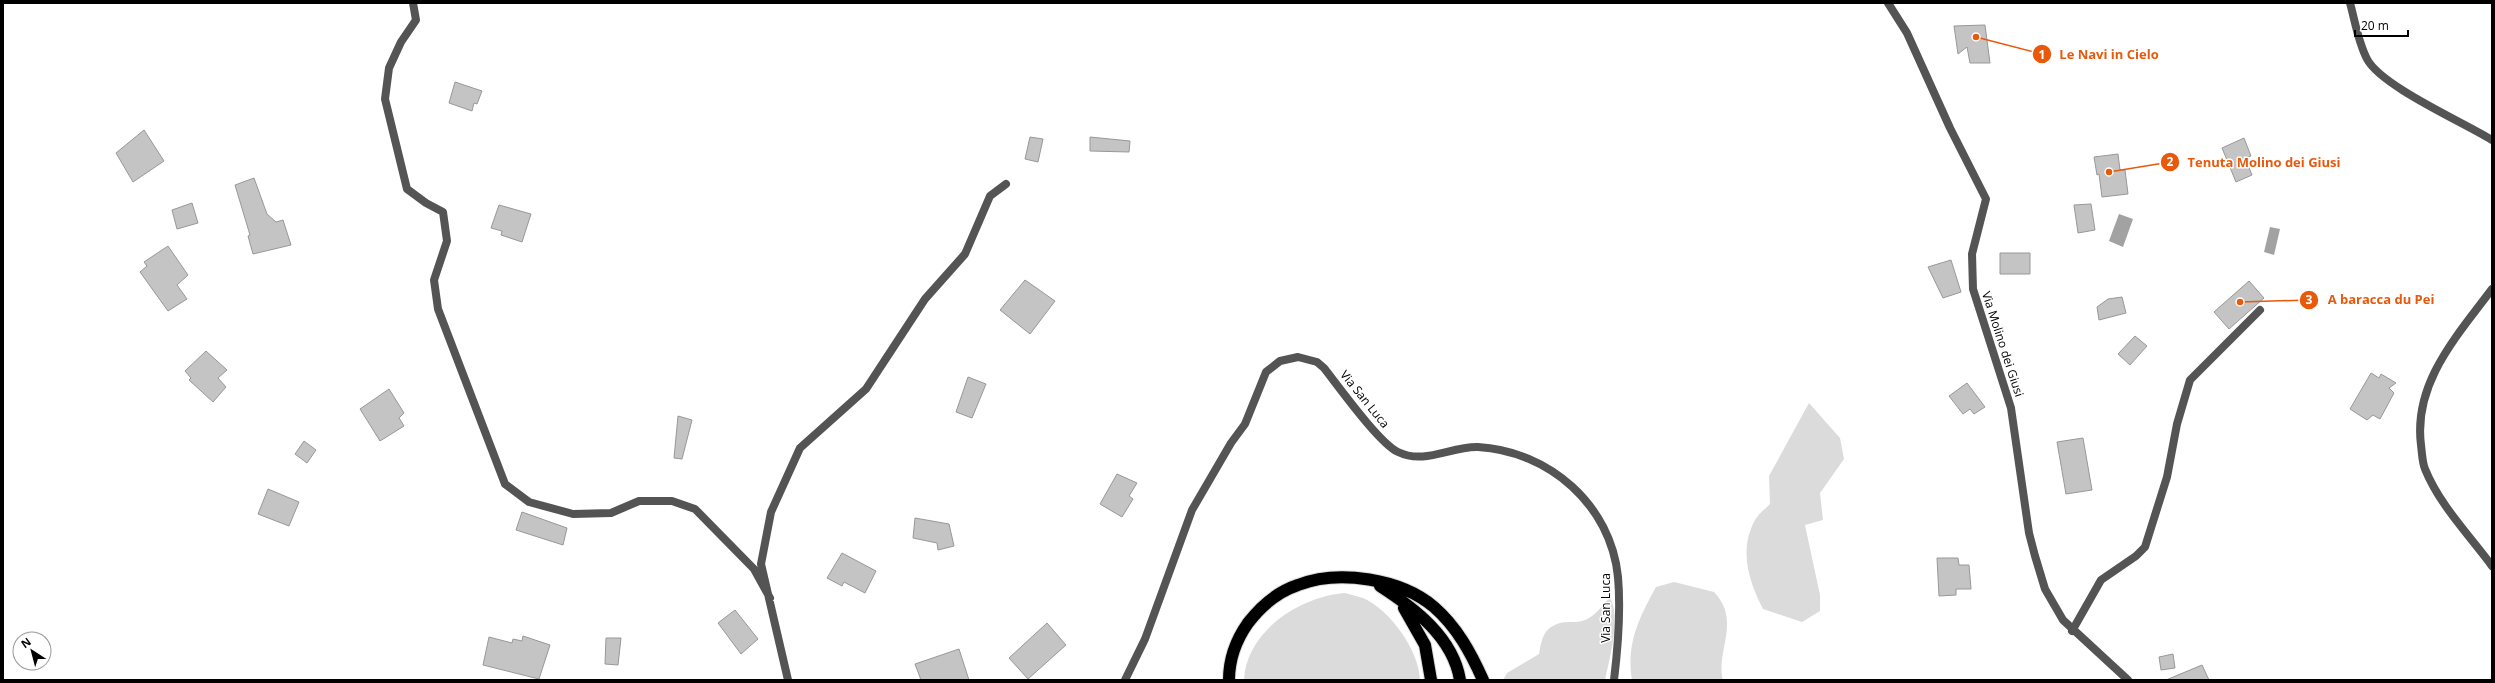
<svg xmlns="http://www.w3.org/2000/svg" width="2495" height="683" viewBox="0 0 2495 683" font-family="'Open Sans',sans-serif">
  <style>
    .green { fill: #dbdbdb }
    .water { fill: #a2a2a2 }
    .building { fill: #c4c4c4; stroke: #989898 }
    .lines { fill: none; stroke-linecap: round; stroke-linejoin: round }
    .highway-casing { stroke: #dbdbdb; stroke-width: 14 }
    .lane { stroke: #545454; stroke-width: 8 }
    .street { stroke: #545454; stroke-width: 8 }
    .highway { stroke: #000; stroke-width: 12 }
    .labels { text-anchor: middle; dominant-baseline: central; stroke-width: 3; stroke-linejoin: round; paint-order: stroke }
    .street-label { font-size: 12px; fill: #000; stroke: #fff }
    .leader { fill: none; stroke: #e8590c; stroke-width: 1.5 }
    .callout-dot { fill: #e8590c; stroke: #fff; stroke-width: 1.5 }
    .mark-label { font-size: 12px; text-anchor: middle; font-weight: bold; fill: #fff }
    .callout-label { font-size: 13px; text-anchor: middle; font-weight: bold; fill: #e8590c; stroke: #fff; stroke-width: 3; stroke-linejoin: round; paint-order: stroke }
  </style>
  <rect width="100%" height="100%" fill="#fff"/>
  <path class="green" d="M1809,403L1840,438L1844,459L1820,493L1823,520L1805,525L1820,595V611L1802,622L1763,609C1749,582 1739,551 1754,522C1757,515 1765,509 1770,504L1769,476Z
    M1674,582L1714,592C1742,621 1715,652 1723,680H1632C1626,644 1639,618 1656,587Z
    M1345,593C1351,595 1357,596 1363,598C1390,610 1419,650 1420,680H1244C1246,631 1301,596 1345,593Z
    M1610,597C1621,619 1610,656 1605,680H1503L1507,673L1539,654C1542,639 1543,628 1560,623C1567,621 1575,623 1582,621C1594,618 1602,606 1610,597Z"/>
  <path class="water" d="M2119,214L2133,219L2123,247L2109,241Z
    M2270,227L2280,229L2274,255L2264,252Z"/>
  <path class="building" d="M1985,25L1990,63H1970L1967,47L1958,54L1954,26Z
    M455,82L482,91L477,104L474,103L472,111L449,103Z
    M144,130L164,161L133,182L116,153Z
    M1030,137L1043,139L1038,162L1025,159Z
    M1090,137L1130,141L1129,152L1090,151Z
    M2244,138L2251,156L2245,158L2252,175L2236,182L2222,148Z
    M2118,154L2120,170H2125L2128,194L2102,197L2099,174L2097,175L2094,157Z
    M254,178L267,214L276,222L283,220L291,245L253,254L248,236L250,235L235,185Z
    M192,203L198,223L177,229L172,210Z
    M2091,204L2095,230L2078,233L2074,205Z
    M499,205L531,214L522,242L501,235L502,231L491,228Z
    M168,246L188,275L177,285L187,299L168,311L140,272L147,266L144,262Z
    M2000,253H2030V274H2000Z
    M1951,260L1961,292L1943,298L1928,267Z
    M1025,280L1055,301L1030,334L1000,310Z
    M2249,281L2264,298L2229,329L2214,312Z
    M2122,297L2126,313L2099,320L2097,307L2108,299Z
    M2135,336L2147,346L2130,365L2118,354Z
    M206,351L227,370L218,378L226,387L213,402L189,380L191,378L185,371Z
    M2371,373L2379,378L2381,374L2396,383L2389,388L2394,393L2380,419L2373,415L2367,420L2350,409Z
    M968,377L986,384L972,418L956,412Z
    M1967,383L1985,407L1974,414L1970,409L1963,414L1949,396Z
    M389,389L404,413L399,418L404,426L380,441L360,409Z
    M678,416L692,420L682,459L674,458Z
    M2083,438L2092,490L2066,494L2057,442Z
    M304,441L316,450L307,463L295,454Z
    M1117,474L1137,483L1129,496L1133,499L1122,517L1100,504Z
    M268,489L299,502L289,526L258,514Z
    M522,512L567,528L563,545L516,530Z
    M915,518L949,524L954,546L938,550L937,543L913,538Z
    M842,553L876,571L865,593L844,582L842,586L827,578Z
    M1937,558H1958L1959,565H1969L1971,589H1956V595L1939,596Z
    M735,610L758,639L741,654L718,623Z
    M1047,623L1066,645L1028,679L1009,658Z
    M523,636L550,645L539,679L483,665L489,637L512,643L513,639L522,641Z
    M606,638H621L618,665L605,664Z
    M959,649L969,680H921L915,664Z
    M2173,654L2175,668L2161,670L2159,657Z
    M2202,665L2209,680H2166Z"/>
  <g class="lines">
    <defs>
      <path id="highway" d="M1380,586C1414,608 1453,637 1460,680
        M1404,608L1425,645L1431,680
        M1229,680C1229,659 1236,640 1248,623C1261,606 1277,592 1298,585C1339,569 1401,579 1434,607C1457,627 1471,653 1483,680"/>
    </defs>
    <use href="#highway" class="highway-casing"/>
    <path class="lane" d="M2072,631L2101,580L2136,556L2145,547L2167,477L2177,424L2190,380L2260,310"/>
    <path class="street" d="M413,3L416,20L401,42L389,68L385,99L407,189L426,203L443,212L447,241L434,280L438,309L505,484L529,502L573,514L611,513L639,501H672L695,509L754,569L770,598
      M1888,3L1907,33L1950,128L1986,199L1972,254L1973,289L2011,408L2029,533L2035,556L2045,589L2063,620L2128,680
      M2350,3C2355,21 2358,42 2367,59C2381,86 2463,122 2492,140
      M2492,289C2457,336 2413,383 2421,445C2422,452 2422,462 2425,469C2439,504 2469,535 2492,566
      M788,680L761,564L771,512L800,448L866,389L925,299L965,254L990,196L1006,184
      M1125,680L1145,639L1192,510L1231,443L1245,424L1266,372L1280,361L1298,357L1317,362L1324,368C1339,387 1379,443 1398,452C1425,465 1451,446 1478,447C1549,451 1611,505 1618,577C1621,611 1618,647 1614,680"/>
    <use href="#highway" class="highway"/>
  </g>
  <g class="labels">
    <g class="street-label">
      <text transform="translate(2003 344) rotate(72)">Via Molino dei Giusi</text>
      <text transform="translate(1365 399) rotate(51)">Via San Luca</text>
      <text transform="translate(1605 608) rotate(-90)">Via San Luca</text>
    </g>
  </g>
  <path class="leader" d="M1976 37L2042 54M2109 172L2170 162M2240 302L2309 300"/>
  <g class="callout-dot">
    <circle cx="1976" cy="37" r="4"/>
    <circle cx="2109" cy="172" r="4"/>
    <circle cx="2240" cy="302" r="4"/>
    <circle cx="2042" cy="54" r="10"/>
    <circle cx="2170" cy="162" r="10"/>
    <circle cx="2309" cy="300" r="10"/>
  </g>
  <g class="mark-label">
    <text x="2042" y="59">1</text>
    <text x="2170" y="166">2</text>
    <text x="2309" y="304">3</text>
  </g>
  <g class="callout-label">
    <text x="2109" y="59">Le Navi in Cielo</text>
    <text x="2264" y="167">Tenuta Molino dei Giusi</text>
    <text x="2381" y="304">A baracca du Pei</text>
  </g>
  <rect width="2495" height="683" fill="none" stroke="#000000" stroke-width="8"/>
  <g transform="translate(32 651) rotate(324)"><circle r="19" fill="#ffffff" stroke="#999999"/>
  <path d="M0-3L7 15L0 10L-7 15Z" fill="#000000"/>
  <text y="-6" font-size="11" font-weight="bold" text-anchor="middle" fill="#000000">N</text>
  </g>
  <path d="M2355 30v6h53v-6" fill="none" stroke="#000000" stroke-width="2"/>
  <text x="2361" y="30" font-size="12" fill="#000000" stroke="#ffffff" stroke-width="3" paint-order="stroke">20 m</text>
</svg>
